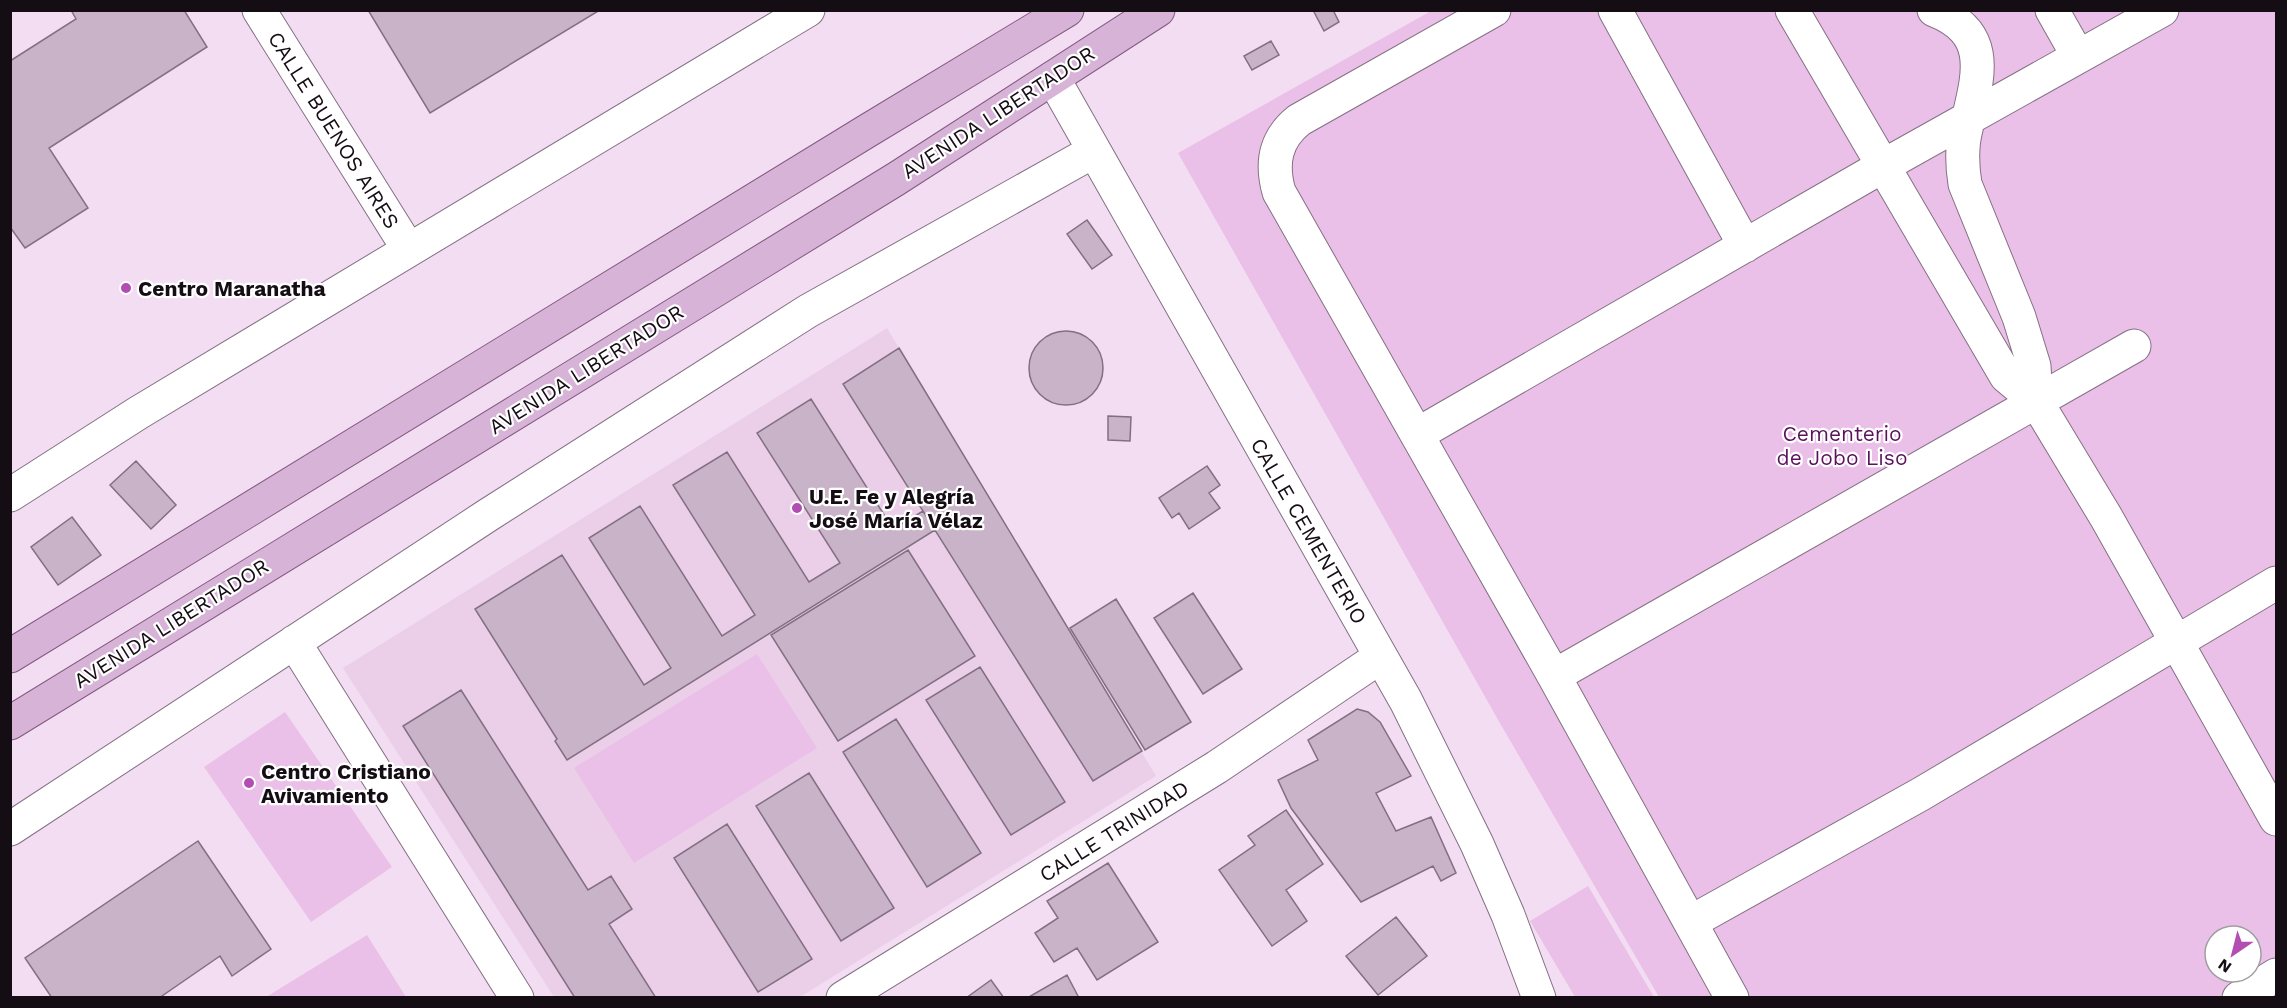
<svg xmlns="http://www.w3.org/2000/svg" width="2287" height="1008" viewBox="0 0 2287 1008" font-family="'Work Sans',sans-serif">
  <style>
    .built { fill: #ebcfe9 }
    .green { fill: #eac0e8; fill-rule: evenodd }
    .building { fill: #c9b3c8; stroke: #836f82; stroke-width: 1.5 }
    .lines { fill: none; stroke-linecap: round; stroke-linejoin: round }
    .minor-casing { stroke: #847083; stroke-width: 35 }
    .major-casing { stroke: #825981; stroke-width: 35 }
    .minor { stroke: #fff; stroke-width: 33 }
    .major { stroke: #d7b4d7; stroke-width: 33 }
    .poi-dot { fill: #b24db1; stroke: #fff; stroke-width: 2 }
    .labels { text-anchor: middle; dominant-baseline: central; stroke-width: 4.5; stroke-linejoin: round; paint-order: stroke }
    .street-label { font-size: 21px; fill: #150d14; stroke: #fff }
    .poi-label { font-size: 21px; font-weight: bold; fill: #150d14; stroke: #fff; text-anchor: start }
    .park-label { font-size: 21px; fill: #5b115c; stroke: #fff }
  </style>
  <rect width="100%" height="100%" fill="#f3ddf2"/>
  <path class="built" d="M887,328L1156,776L800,997H554L343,668Z"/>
  <path class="green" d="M1431,11H2276V997H1659L1497,718L1178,153ZM2215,936H2251V972H2215Z
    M757,654L817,748L634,863L574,768Z
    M285,712L392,867L311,922L204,767Z
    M1588,886L1654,997H1575L1530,921Z
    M367,935L406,997H266Z"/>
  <path class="building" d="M71,10H184L207,47L49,148L88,208L25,248L10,227V61L76,19Z
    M368,10H600L430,113Z
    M1313,10H1333L1339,22L1324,31Z
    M1271,41L1279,55L1252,70L1244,56Z
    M1087,220L1112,255L1092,269L1067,234Z
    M1029 368a37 37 0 1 1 74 0a37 37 0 1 1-74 0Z
    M899,348L1142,751L1093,781L843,384Z
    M811,399L893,529L923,511L935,530L567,760L555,741L557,739L475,609L562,555L644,685L671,668L589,538L640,506L722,636L755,615L673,485L727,452L809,582L840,563L757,433Z
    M1108,416L1131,417L1130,441L1108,440Z
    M136,461L176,505L151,529L110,485Z
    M1207,466L1220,485L1209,493L1220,508L1189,529L1179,513L1172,518L1159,498Z
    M72,517L101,555L58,585L31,547Z
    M908,550L975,656L838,741L771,635Z
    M1193,593L1242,669L1203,694L1154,618Z
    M1116,599L1191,722L1145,750L1070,628Z
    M980,667L1065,802L1011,835L926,700Z
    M461,690L588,890L611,876L632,909L609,924L656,998H575L403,726Z
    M1357,709L1368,712L1380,722L1411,776L1376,793L1396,831L1431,817L1456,873L1441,881L1433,866L1361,902L1291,808L1278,780L1318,760L1308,740Z
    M896,719L981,853L927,887L843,752Z
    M809,773L894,908L841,941L756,806Z
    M1286,810L1323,864L1286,890L1307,921L1272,946L1219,870L1255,845L1248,836Z
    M727,824L812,959L758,992L674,858Z
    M198,841L271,949L232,976L220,956L159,998H52L25,958Z
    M1108,863L1158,942L1097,980L1077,948L1054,962L1035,933L1058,918L1047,901Z
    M1396,917L1427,956L1378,995L1346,956Z
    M1067,975L1079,998H1027Z
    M991,980L1004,998H966Z"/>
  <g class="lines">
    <defs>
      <path id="minor" d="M259,10L409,250
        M1494,10L1299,120C1275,139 1271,164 1279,192L1554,676L1732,998
        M1615,10L1745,246
        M1792,10L2006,376L2036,401L2106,517L2276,819
        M1934,10C1995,34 1977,79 1966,129C1961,148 1962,165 1965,184L2019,317L2034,366L2036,401
        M2052,10L2078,56
        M1053,78L1406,701L1477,844L1508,915L1539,998
        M1418,434L1883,166L2162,10
        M10,495L138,413L808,10
        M294,642L517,998
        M1554,676L2134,346
        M10,829L488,515L808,311L1094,151
        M1691,922L1921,794L2276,583
        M843,998L1217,767L1380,657
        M2239,998L2276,975"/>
      <path id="major" d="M10,656L867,131L1067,10
        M10,723L896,179L1158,10"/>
    </defs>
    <use href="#minor" class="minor-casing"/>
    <use href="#major" class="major-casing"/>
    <use href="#minor" class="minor"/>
    <use href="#major" class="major"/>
  </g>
  <g class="poi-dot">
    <circle cx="126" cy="288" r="6"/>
    <circle cx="797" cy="508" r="6"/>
    <circle cx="249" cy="783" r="6"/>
  </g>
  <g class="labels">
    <g class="street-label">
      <text transform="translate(998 112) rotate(-33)">AVENIDA LIBERTADOR</text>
      <text transform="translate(334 130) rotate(58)">CALLE BUENOS AIRES</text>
      <text transform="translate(586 369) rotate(-32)">AVENIDA LIBERTADOR</text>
      <text transform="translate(1309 531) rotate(60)">CALLE CEMENTERIO</text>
      <text transform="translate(171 623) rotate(-32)">AVENIDA LIBERTADOR</text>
      <text transform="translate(1114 831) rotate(-32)">CALLE TRINIDAD</text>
    </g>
    <g class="poi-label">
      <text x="138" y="288">Centro Maranatha</text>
      <text x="809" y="496">U.E. Fe y Alegría<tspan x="809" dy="24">José María Vélaz</tspan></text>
      <text x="261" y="771">Centro Cristiano<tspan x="261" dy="24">Avivamiento</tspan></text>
    </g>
    <g class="park-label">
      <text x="1842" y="433">Cementerio<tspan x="1842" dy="24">de Jobo Liso</tspan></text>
    </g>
  </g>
  <rect width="2287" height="1008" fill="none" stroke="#150d14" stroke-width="24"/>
  <g transform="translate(2233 954) rotate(215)"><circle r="28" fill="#ffffff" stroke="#a19ea1" stroke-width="1.5"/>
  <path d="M0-4.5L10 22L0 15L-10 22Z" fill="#b24db1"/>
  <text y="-9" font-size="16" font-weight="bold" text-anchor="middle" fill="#150d14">N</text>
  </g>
</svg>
